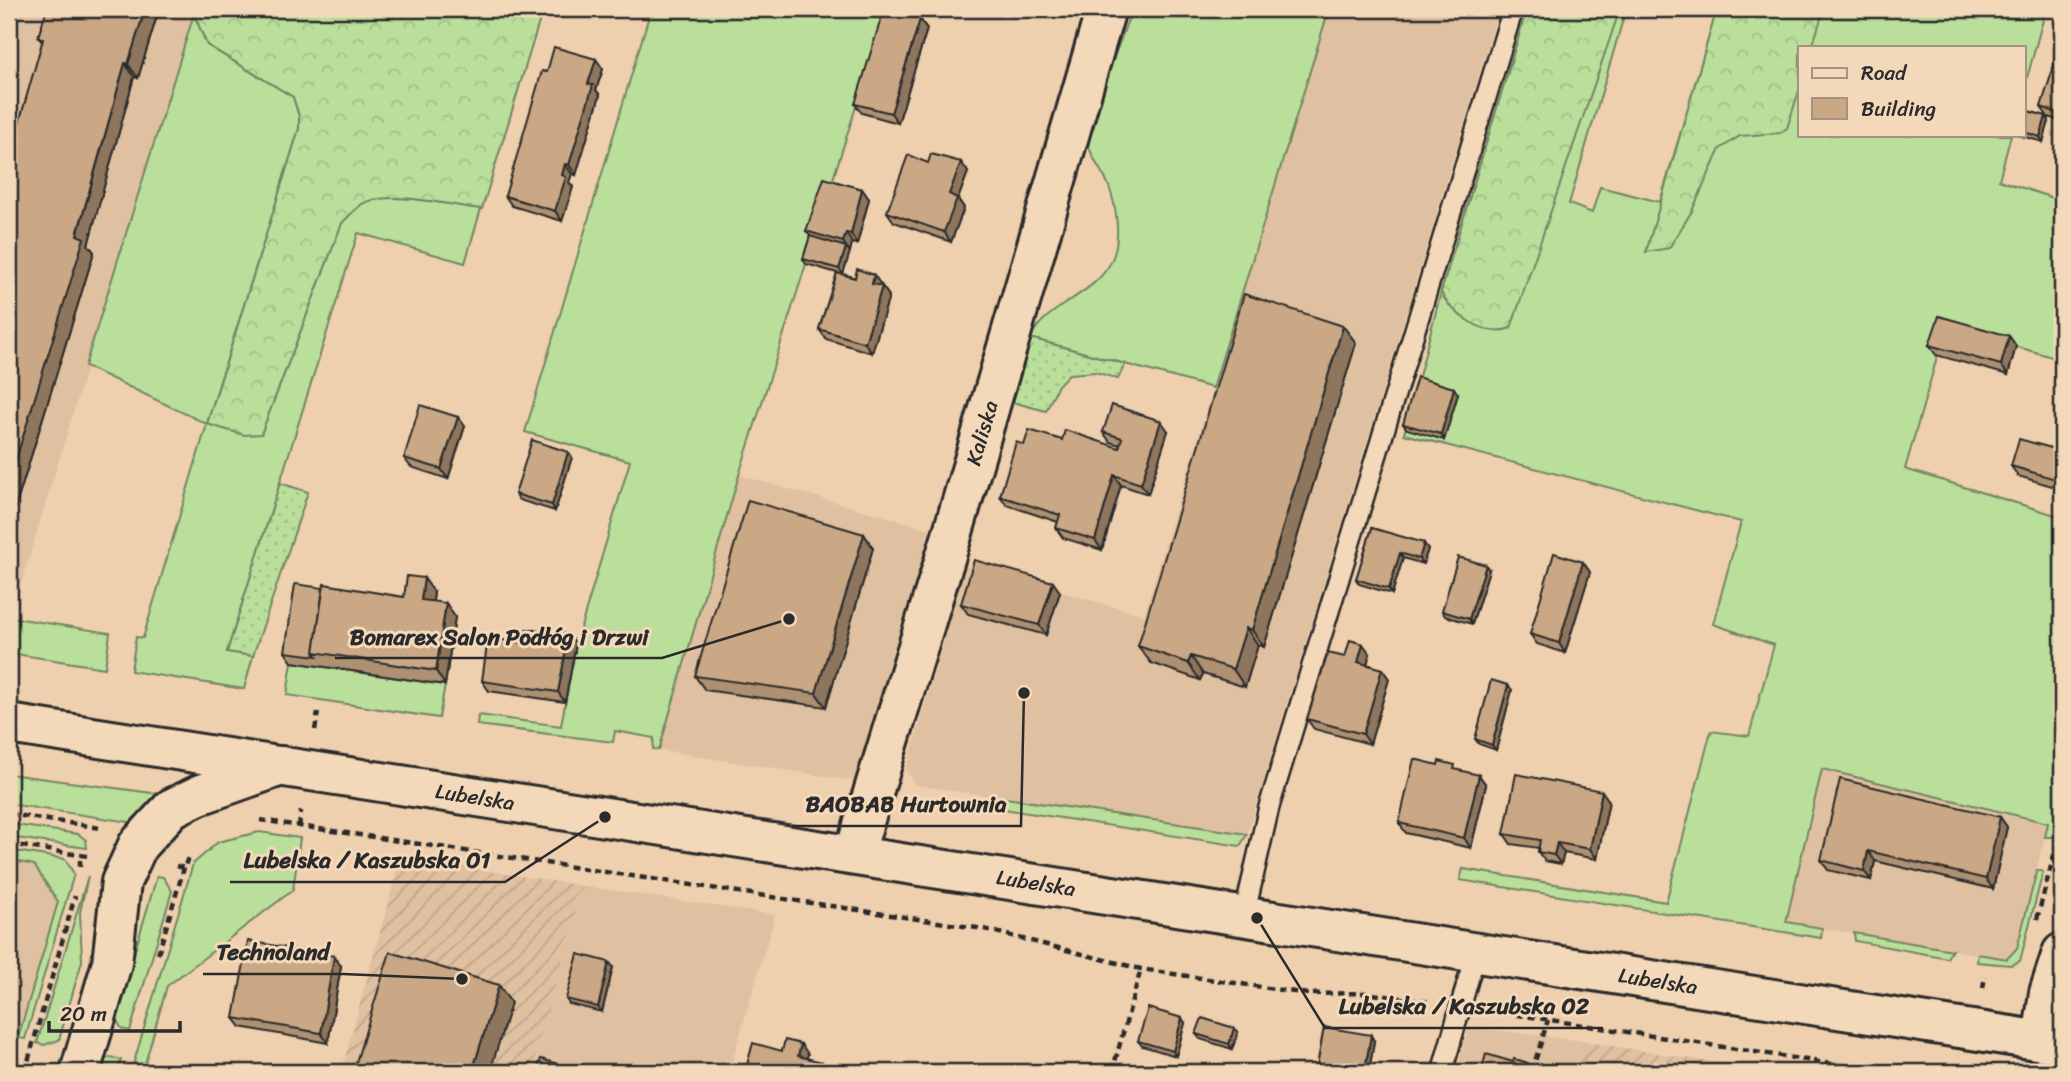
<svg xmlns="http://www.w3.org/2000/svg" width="2071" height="1081" viewBox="0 0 2071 1081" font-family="Sriracha,sans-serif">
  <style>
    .built { fill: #dfc0a0 }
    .industrial { fill: url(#industrial-furrows) }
    .grass { fill: #b9df9b; stroke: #728563; stroke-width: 2 }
    .forest { fill: url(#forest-crowns); stroke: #728563; stroke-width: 2 }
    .garden { fill: url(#garden-dots); stroke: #728563; stroke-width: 2 }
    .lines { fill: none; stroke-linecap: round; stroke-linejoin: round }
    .service-casing { stroke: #2b2b2b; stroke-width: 24 }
    .minor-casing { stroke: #2b2b2b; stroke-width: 44 }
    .secondary-casing { stroke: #2b2b2b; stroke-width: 44 }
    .path { stroke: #2b2b2b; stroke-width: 4.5; stroke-dasharray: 7 5; stroke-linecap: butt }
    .service { stroke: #f4d8ba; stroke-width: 19 }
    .minor { stroke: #f4d8ba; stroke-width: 38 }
    .secondary { stroke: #f4d8ba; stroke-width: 38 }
    .wall { fill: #ae9072; stroke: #2b2b2b; stroke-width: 2 }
    .shaded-wall { fill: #8d765d; stroke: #2b2b2b; stroke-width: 2 }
    .building { fill: #caa885; stroke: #2b2b2b; stroke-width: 2 }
    .labels { text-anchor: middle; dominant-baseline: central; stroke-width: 6; stroke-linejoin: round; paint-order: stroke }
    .street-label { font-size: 21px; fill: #2b2b2b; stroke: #f4d8ba }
    .leader { fill: none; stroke: #2b2b2b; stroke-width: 2.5 }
    .callout-dot { fill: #2b2b2b; stroke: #f4d8ba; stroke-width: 2.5 }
    .callout-label { font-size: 23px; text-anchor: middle; font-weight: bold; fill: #2b2b2b; stroke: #f4d8ba; stroke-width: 6; stroke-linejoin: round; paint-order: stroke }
  </style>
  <defs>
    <pattern id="industrial-furrows" width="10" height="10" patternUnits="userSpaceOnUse" patternTransform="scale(1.75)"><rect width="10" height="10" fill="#dfc0a0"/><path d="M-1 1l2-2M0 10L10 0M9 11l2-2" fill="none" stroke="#c0a58a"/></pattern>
    <pattern id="forest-crowns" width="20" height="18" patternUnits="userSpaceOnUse" patternTransform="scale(1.75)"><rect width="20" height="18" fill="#b9df9b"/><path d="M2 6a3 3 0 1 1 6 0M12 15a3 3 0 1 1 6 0" fill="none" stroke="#9fc086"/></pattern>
    <pattern id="garden-dots" width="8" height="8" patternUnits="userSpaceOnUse" patternTransform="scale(1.75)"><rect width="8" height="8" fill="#b9df9b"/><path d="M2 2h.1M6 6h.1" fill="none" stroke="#9fc086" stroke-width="1.8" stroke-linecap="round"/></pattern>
  </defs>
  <rect width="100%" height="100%" fill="#eecfae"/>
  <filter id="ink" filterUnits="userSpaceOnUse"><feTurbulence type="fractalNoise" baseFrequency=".0143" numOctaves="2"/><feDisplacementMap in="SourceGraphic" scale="14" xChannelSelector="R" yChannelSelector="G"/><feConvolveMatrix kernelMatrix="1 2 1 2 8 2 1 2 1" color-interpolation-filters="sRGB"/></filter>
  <g filter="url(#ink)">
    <path class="built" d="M9,9H196L11,617H9Z
      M1329,9H1499L1247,834L915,785L906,770L965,565L1144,615Z
      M739,475L930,529L854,781L659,750Z
      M1822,769L2048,823L2017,948L2007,959L1786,922Z
      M9,860L34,865L58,902L9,1068Z
      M583,886L775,915L729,1072H531Z
      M1469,1027L1583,1041L1574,1072H1456Z"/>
    <path class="industrial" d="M401,857L583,886L531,1072H341Z
      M1583,1041L1717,1063L1798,1072H1574Z"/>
    <path class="grass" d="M651,9H887L739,475L659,750L653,749L654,738L615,731L613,742L477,725L478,715L561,726L576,644L630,461L525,432Z
      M1132,9H1329L1213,388L1030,338C1046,306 1089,297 1108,267C1123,245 1117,207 1108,184C1102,171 1089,155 1088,140C1086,125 1125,30 1132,9Z
      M1527,9H1626L1569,204L1592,213L1600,187L1660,202L1717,9H2046L2024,89V47H1800V135H2011L1999,180L2062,201V360L1946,326L1905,469L2062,517V803L2053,837H2045L2048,823L1822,769L1786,922L1822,928L1821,938L1460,880L1463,869L1666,902L1711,731L1749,736L1774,645L1713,624L1741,522L1404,434L1441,292Z
      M194,14L207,45L293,97L299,116V129L207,423L261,434L342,223C348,217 355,209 362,204C385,189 453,206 481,209L465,263L358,233L227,652L253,656L244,689L131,671L136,637L143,638L207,424L85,366Z
      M9,617L110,633L105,668L9,653Z
      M292,662L445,685L439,718L287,695Z
      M9,774L160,794L136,823L9,804Z
      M992,796L1247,834L1240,846L991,807Z
      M9,824L78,834L86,840L87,848L9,837Z
      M259,832L300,838L293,890L167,986L144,1067L142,1072H131L193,864L218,842Z
      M9,850L65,859L74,874L25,1039L18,1038L58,902L34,865L9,860Z
      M2037,870L2043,872L2020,961L2011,965L1977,962L1978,954L2007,959L2017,948Z
      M88,876L80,912L82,961L59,1040L44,1045L37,1043Z
      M157,876L163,877L172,891L130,1031L122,1029L115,1018Z
      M1854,933L1952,950L1947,958L1855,941Z
      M110,1057L121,1060L118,1072H100L102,1062Z"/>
    <path class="forest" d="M196,9H543L482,209C453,206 386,189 362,204C355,209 348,217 342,223L261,434L244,435L207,424L299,129V116L293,97L207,45L194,14Z
      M1527,9H1620L1511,328C1486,338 1450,314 1441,292Z
      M1717,9H1824L1812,47H1800V88L1787,128L1780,133L1740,136L1720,149L1692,211L1669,248L1646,252Z"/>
    <path class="garden" d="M1030,338L1125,364L1118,379L1096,372L1069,374L1058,385L1046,411L1012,402Z
      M280,483L308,492L253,656L227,652Z"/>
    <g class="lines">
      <defs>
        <path id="service" d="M1244,916L1269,807L1513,9
          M1442,1072L1476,952"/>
        <path id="minor" d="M854,855L951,539L1106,9
          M2042,1041L2049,993L2062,953
          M80,1072L112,963L121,882L138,845L172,808L199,795L281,766"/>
        <path id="secondary" d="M9,724L2062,1044"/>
      </defs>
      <use href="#service" class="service-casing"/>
      <use href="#minor" class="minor-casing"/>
      <use href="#secondary" class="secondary-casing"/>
      <path class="path" d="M315,730L318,712
        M9,814L101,828
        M260,820L984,929L1141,969L1308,994L1365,993L1429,1002
        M299,827L301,811
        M9,844L80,855
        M176,866L184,868L189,855
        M80,867V855L88,856
        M2037,919L2062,825
        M158,954L184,868
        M1983,988L1985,976
        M1493,1011L1883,1072
        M1532,1071L1548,1020
        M25,1072L75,896
        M1112,1072L1141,969"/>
      <use href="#service" class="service"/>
      <use href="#minor" class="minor"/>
      <use href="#secondary" class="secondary"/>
    </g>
    <path class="wall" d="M47,9H159L138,78L134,77L88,245L94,252L9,528L42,42L38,37Z
      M920,19L927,29L898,123L862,113L855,104Z
      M2062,50V122L2048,117L2041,107Z
      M603,69L596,90L600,95L576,175L572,174L569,182L573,187L562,221L512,206L505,196L547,72Z
      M2024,110L2046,116L2049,121L2043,142L2018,135H2024Z
      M928,163L968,172L958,199L964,208L951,242L894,222L887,212Z
      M2062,175V201L2059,200L2055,195Z
      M862,189L869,199L857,244L852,243L843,274L881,285V286L889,296L872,353L826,339L819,329L837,273L806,264L803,259L810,236L806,231Z
      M1343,326L1356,343L1264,647L1258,645L1245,687L1203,674L1200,680L1151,663L1138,646Z
      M2009,336L2016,346L2008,375L1936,355L1929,345Z
      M1458,394L1444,440L1407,429L1403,424Z
      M465,426L448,479L411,467L404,458Z
      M1168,431L1148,494L1121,485L1102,550L1063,538L1056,528L1058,522L1007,505L1000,496L1024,445L1119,448L1120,445L1110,442L1103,432Z
      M2062,451V489L2018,476L2011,466Z
      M568,452L572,457L555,511L519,500L515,494Z
      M1372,528L1428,549L1423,564L1403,558L1392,594L1359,584L1356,579Z
      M864,534L873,548L826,707L705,690L695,676Z
      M1489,570L1472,624L1445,616L1442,611Z
      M1590,572L1565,653L1537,644L1530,634Z
      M323,588L404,597L434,592L433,601L455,617L445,685L292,662L285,652Z
      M1060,592L1046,635L968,614L961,604Z
      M524,643L576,644L565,702L489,691L482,681Z
      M1370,654L1367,664L1382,669L1389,679L1370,744L1314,729L1307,719L1345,657Z
      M1512,690L1496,750L1479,744L1475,739Z
      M1479,775L1486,785L1471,848L1406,833L1399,823Z
      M1609,801L1597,859L1564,853L1561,864L1545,861L1538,852L1539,848L1511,844L1504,834Z
      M2000,817L2007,827L1993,889L1875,861L1871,880L1828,870L1821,860Z
      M609,962L613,967L602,1012L569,1004L566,999Z
      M341,966L328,1043L241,1027L234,1018Z
      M1185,1023L1176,1056L1142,1046L1138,1041Z
      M1234,1028L1238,1033L1232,1049L1200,1039L1196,1034Z
      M1374,1041L1369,1072H1356L1346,1071V1072H1316V1071Z"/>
    <path class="shaded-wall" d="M145,9H159L138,78L128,64Z
      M920,19L927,29L898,123L891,113Z
      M596,59L603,69L596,90L600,95L576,175L569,165L588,84Z
      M125,63L134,77L88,245L94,252L9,528V482Z
      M2046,116L2049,121L2043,142L2040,137Z
      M961,162L968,172L958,199L964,208L951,242L944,232L949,194Z
      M565,164L572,174L569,182L573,187L562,221L555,211L562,175Z
      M862,189L869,199L857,244L851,234Z
      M846,233L852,243L850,252L843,242Z
      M846,247L850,252L843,274L839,269Z
      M874,275L881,285L879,293L872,284Z
      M882,286L889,296L872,353L865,343Z
      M1343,326L1356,343L1264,647L1252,630Z
      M2009,336L2016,346L2008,375L2001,365Z
      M1454,388L1458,394L1444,440L1441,434Z
      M458,417L465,426L448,479L441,469Z
      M1161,421L1168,431L1148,494L1141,484Z
      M568,452L572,457L555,511L552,505Z
      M1114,475L1121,485L1102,550L1095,540Z
      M864,534L873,548L826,707L816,693Z
      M1424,543L1428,549L1423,564L1419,559Z
      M1400,553L1403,558L1392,594L1389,589Z
      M1583,562L1590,572L1565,653L1559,643Z
      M1486,565L1489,570L1472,624L1469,619Z
      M424,578L434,592L431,614L421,600Z
      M1053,582L1060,592L1046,635L1039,625Z
      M446,603L455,617L445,685L436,671Z
      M1246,628L1258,645L1245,687L1233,669Z
      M569,634L576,644L565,702L558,692Z
      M1363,644L1370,654L1365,671L1358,662Z
      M1191,656L1203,674L1200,680L1188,663Z
      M1382,669L1389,679L1370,744L1363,734Z
      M1508,685L1512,690L1496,750L1492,745Z
      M1479,775L1486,785L1471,848L1464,838Z
      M1602,791L1609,801L1597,859L1590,849Z
      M2000,817L2007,827L1993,889L1986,879Z
      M1557,843L1564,853L1561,864L1554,855Z
      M1868,851L1875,861L1871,880L1864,871Z
      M9,924L15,933L9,959Z
      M334,956L341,966L328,1043L321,1033Z
      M609,962L613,967L602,1012L598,1007Z
      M499,985L511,1003L490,1072H472Z
      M1182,1018L1185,1023L1176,1056L1173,1051Z
      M1234,1028L1238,1033L1232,1049L1229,1044Z
      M1371,1035L1374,1041L1369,1072H1367L1365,1069Z
      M801,1044L808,1054L805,1065L798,1056Z
      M822,1062L829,1072H819Z
      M1342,1065L1346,1071V1072H1341Z"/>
    <path class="building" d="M47,9H145L128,64L125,63L77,235L84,238L9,482V158L43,39L38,37Z
      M884,9L920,19L891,113L855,104Z
      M554,47L596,59L588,84L593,85L569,165L565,164L562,175L566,177L555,211L505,196L542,71L547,72Z
      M2059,49L2062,50V114L2041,107Z
      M2024,110L2046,116L2040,137L2024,132Z
      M931,154L961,162L949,194L957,198L944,232L887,212L908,155L928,163Z
      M2062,175V197L2055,195Z
      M824,178L862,189L851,234L846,233L843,242L806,231Z
      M810,236L846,247L839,269L803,259Z
      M857,269L874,275L872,284L882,286L865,343L819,329L837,273L855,278Z
      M1244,294L1343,326L1252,630L1246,628L1233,669L1191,656L1188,663L1138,646Z
      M1939,316L2009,336L2001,365L1929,345Z
      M1417,377L1454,388L1441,434L1403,424Z
      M420,405L458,417L441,469L404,458Z
      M1112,405L1161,421L1141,484L1114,475L1095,540L1056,528L1060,515L1000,496L1016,442L1024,445L1029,430L1062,440L1065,430L1119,448L1122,438L1103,432Z
      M2019,439L2062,451V481L2011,466Z
      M532,440L568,452L552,505L515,494Z
      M748,500L864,534L816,693L695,676Z
      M1372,528L1424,543L1419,559L1400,553L1389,589L1356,579Z
      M1554,553L1583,562L1559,643L1530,634Z
      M1458,557L1486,565L1469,619L1442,611Z
      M974,560L1053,582L1039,625L961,604Z
      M407,576L424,578L421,600L446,603L436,671L314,652L324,584L404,597Z
      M295,584L323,588L314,652L317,656L285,652Z
      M526,629L569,634L558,692L482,681L488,638L524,643Z
      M1350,640L1363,644L1358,662L1382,669L1363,734L1307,719L1328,653L1345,657Z
      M1491,680L1508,685L1492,745L1475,739Z
      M1414,759L1438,765L1439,761L1455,765L1454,769L1479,775L1464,838L1399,823Z
      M1516,774L1602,791L1590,849L1557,843L1554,855L1538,852L1540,840L1504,834Z
      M1840,779L2000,817L1986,879L1868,851L1864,871L1821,860Z
      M248,941L334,956L321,1033L234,1018Z
      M390,952L499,985L472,1072H353Z
      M578,954L609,962L598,1007L566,999Z
      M1148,1008L1182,1018L1173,1051L1138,1041Z
      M1202,1018L1234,1028L1229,1044L1196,1034Z
      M1324,1027L1371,1035L1365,1069L1342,1065L1341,1072L1316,1071Z
      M785,1040L801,1044L798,1056L822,1062L819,1072H745L753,1043L782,1051Z
      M1486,1054L1513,1062L1514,1059L1525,1062L1544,1071V1072H1481Z
      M541,1059L578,1070V1072H536Z"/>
  </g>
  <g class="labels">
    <g class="street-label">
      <text transform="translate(982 433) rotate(-74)">Kaliska</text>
      <text transform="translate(475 797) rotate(9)">Lubelska</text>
      <text transform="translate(1036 883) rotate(9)">Lubelska</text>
      <text transform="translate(1658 981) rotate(9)">Lubelska</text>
    </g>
  </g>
  <path class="leader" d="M789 619L662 658H335M1024 693L1021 826H792M605 817L505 882H230M462 979L343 974H203M1257 918L1325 1028H1603"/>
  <g class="callout-dot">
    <circle cx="789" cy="619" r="7"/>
    <circle cx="1024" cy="693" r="7"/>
    <circle cx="605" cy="817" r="7"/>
    <circle cx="462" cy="979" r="7"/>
    <circle cx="1257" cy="918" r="7"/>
  </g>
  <g class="callout-label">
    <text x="499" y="645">Bomarex Salon Podłóg i Drzwi</text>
    <text x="906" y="812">BAOBAB Hurtownia</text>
    <text x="367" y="868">Lubelska / Kaszubska 01</text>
    <text x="273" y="960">Technoland</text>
    <text x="1464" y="1014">Lubelska / Kaszubska 02</text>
  </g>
  <rect width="2071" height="1081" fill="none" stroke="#f4d8ba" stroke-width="35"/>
  <rect x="18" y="18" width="2036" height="1046" fill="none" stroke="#2b2b2b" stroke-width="2.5" filter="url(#ink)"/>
  <rect x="1798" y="46" width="228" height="91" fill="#f4d8ba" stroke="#a49381" stroke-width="2"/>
  <rect x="1812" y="68" width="35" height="10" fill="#f4d8ba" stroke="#a49381" stroke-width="2"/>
  <text x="1861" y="80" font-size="21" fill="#2b2b2b">Road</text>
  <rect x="1812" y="98" width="35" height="21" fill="#caa885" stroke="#a49381" stroke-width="2"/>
  <text x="1861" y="116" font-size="21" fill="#2b2b2b">Building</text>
  <path d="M49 1021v10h131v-10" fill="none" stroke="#2b2b2b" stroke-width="3.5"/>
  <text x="60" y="1021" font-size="21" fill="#2b2b2b" stroke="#f4d8ba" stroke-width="5" paint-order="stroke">20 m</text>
</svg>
